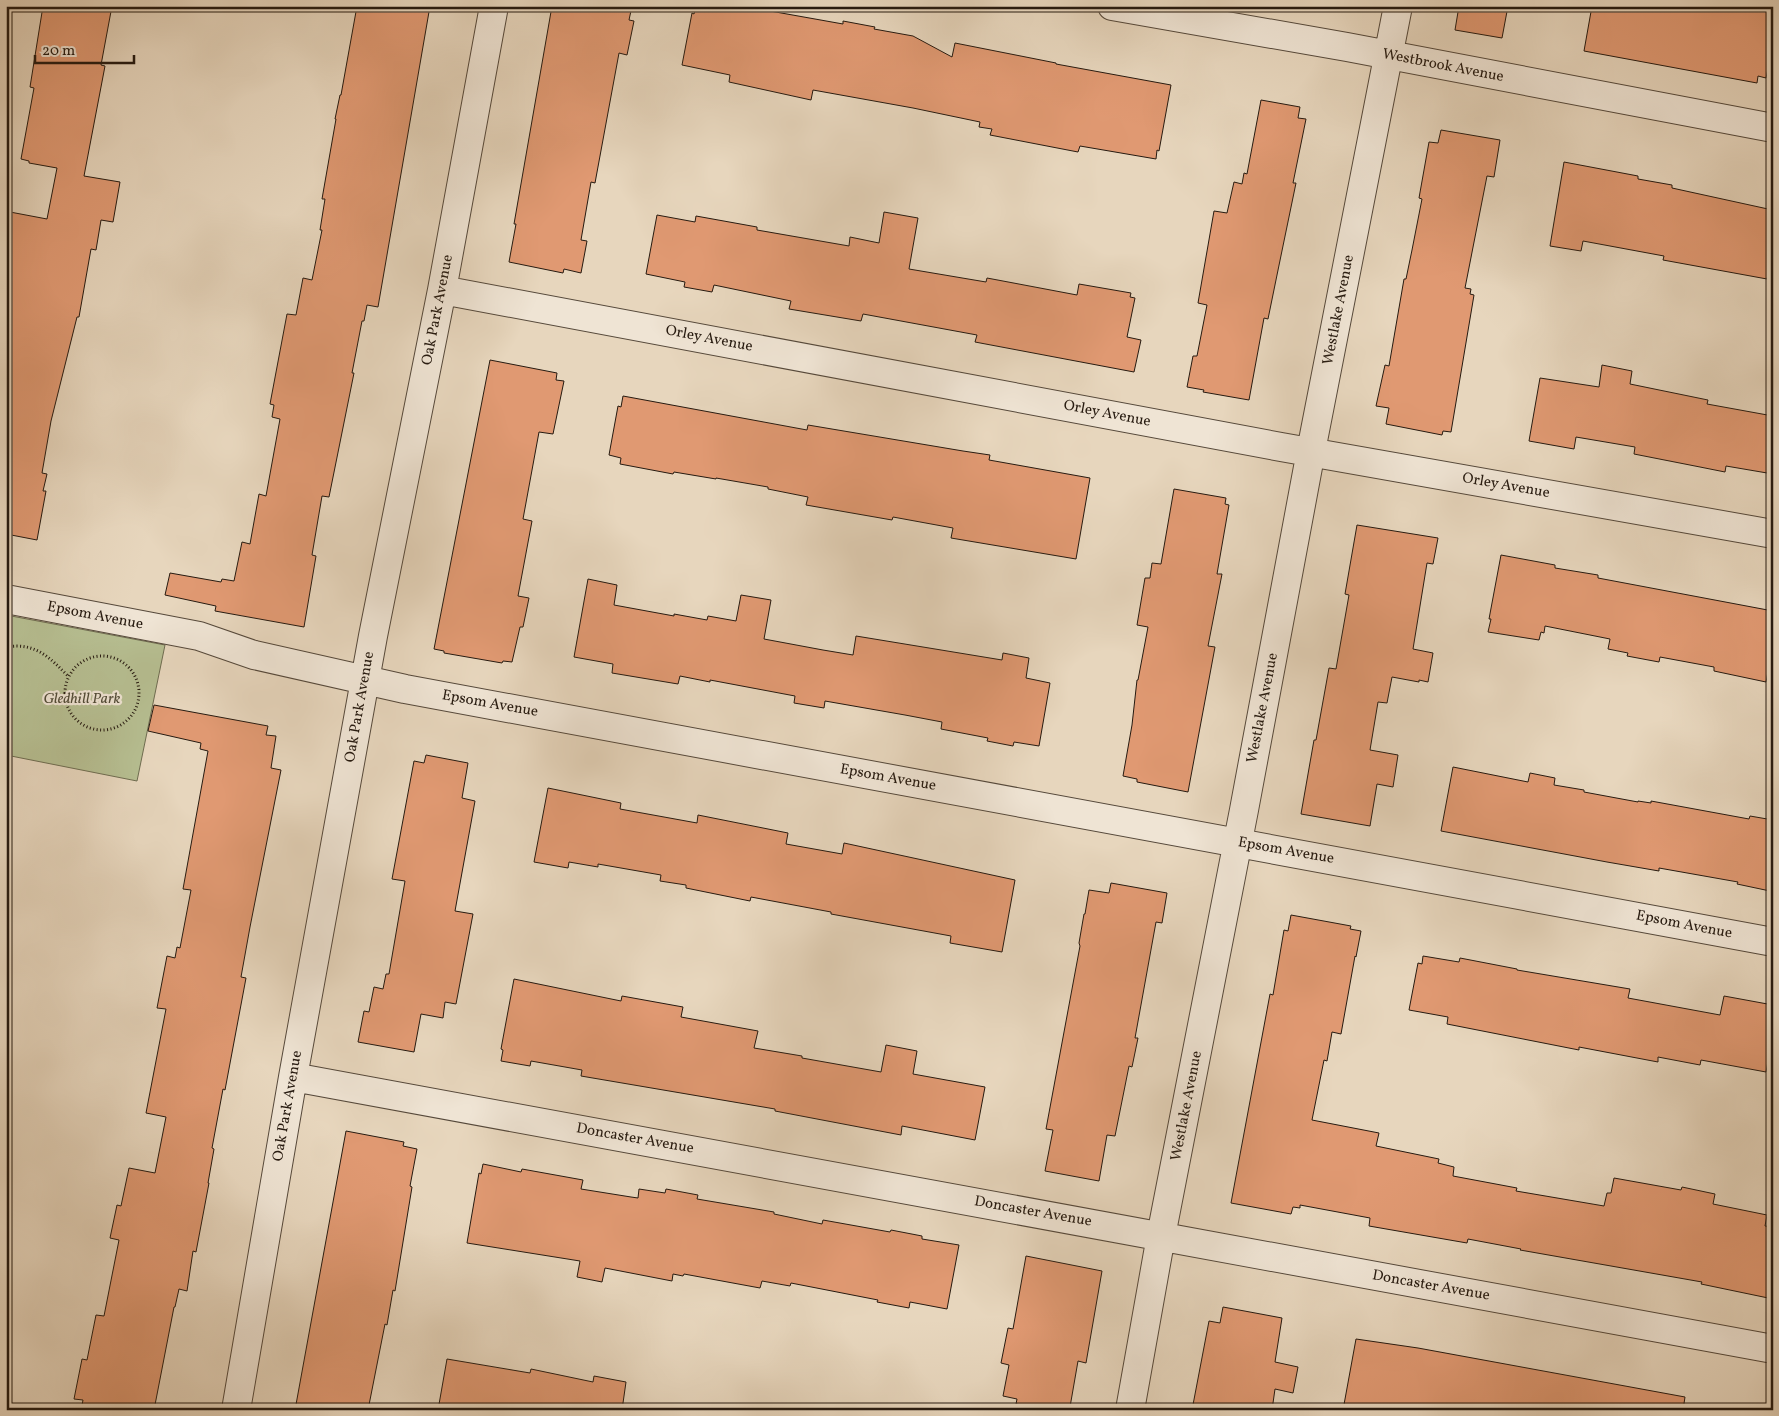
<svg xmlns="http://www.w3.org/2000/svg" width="1779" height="1416" viewBox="0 0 1779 1416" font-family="Vollkorn,serif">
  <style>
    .green { fill: #b6be91; stroke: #6e6c50 }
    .building { fill: #e09972; stroke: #261a10 }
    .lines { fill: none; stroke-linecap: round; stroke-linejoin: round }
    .street-casing { stroke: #56493b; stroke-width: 30 }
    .path { stroke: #261a10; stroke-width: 3; stroke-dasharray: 1 2.5; stroke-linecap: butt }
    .street { stroke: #efe4d4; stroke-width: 28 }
    .labels { text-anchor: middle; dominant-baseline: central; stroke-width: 4.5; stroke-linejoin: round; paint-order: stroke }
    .street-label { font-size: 15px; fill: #261a10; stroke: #efe4d4 }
    .park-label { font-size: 15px; font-style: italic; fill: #514b37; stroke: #efe4d4 }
  </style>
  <rect width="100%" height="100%" fill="#e7d6bd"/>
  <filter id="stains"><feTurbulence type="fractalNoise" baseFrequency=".004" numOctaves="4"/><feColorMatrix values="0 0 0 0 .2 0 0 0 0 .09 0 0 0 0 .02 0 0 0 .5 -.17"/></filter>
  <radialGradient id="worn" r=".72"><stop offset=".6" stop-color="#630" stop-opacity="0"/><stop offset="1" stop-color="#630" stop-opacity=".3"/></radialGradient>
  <path class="green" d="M6,615L165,645L137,781L6,755Z"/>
  <path class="building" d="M43,6H112L101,65L105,66L84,176L120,182L113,222L101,220L96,250L91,249L79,317H77L51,421L42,473L47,474L43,491H46L37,540L6,534V233L10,212L47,219L57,168L29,163V161L21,159L34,88L30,87Z
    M357,6H430L378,307L367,305L364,321H362L352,373H354L329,497L322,496L312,555L316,556L304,627L215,611L216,606L165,595L170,573L221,582L222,579L234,581L242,542L250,544L259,494L266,496L280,419L272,417L274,405L270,404L287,314L296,315L303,278L312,280L322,230H320L325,199H322L336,119H335L340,95H341Z
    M552,6H632L629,20L634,21L627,55L619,53L595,183L591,182L581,240L587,241L581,273L564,269L563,273L509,262L516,224H514Z
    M696,6H719L742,10V6L843,24V21L875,27L874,29L913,36L952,57L955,43L1056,63V64L1171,85L1159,151L1157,150L1156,159L1080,146L1078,152L990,135L992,129L979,127L980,122L913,108L813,90L811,100L729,82L730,75L682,65L692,13L694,14Z
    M1459,6H1508L1502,38L1455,30Z
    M1592,6H1759L1773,9V45L1766,78L1758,76L1757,83L1584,51Z
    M1261,100L1300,107L1298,118L1306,119L1293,183H1296L1277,275L1268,319L1264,318L1249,400L1203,392L1204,390L1187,387L1193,356H1197L1207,305L1198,303L1214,211L1227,213L1234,182L1242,184L1244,173L1247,174Z
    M1441,130L1500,140L1494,177L1487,176L1465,288L1471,289L1470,294L1474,295L1451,432L1443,431L1442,435L1386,424L1389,408L1376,406L1385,365L1389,366L1404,279H1406L1412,250L1422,199L1419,198L1429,142L1438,143Z
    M1564,162L1638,176V179L1672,185V188L1768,209V212L1773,213V251L1767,279L1663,260L1664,256L1583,241L1581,251L1550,246Z
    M884,212L918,218L909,269L986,282L987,278L1077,295L1079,284L1131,293L1130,297L1135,298L1127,337L1141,340L1134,372L975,342L977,335L863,314L861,321L789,309L791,301L714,285L712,292L684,287L685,282L646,274L657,215L695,222L696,216L757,227V230L849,246L850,237L879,243Z
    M490,360L557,373L556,380L564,381L553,434L539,432L523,519L532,521L518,596L529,598L523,627H520L512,662L503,661L502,663L444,653V651L434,649Z
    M1602,365L1632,371L1630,384L1708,400L1707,404L1773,416V474L1726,466L1725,472L1700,467L1634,454L1635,447L1576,437L1574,449L1529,441L1540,378L1599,387Z
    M623,396L807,430L808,425L963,451L990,455L989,460L1090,478L1076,559L951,538L953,528L893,517L892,520L806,505L808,497L768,489V487L716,478V479L674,472L673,474L620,464L621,458L609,455L618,406L621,407Z
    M1174,489L1226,498L1225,504L1229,505L1217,574H1222L1208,646L1215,647L1188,792L1137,782V779L1123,776L1132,725L1137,680H1138L1148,627L1137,625L1145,578H1150L1152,563L1161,564Z
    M1357,525L1438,538L1433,564L1427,563L1413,649L1433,653L1428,682L1419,680V682L1392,677L1387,703L1378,702L1370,750L1398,755L1393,787L1377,784L1370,826L1301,814L1314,740H1316L1329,668L1336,669L1349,595L1345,594Z
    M1501,555L1555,565V568L1598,575V578L1773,611V662L1770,661L1766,682L1714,671V667L1660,657L1659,662L1627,656L1628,653L1608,649L1610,639L1545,626L1544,633L1541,632L1539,640L1488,632L1491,619H1489Z
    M588,579L617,585L614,605L674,616V614L707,620L708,616L736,621L741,595L771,600L764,639L823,650L853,655L856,636L1002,660L1003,653L1029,658L1026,678L1050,683L1039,746L1014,742L1013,746L987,741L988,738L941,729L942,722L905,715L825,701L824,708L794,703L795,696L710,680V682L680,676L678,684L612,673L613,664L574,657Z
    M154,705L268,726L266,735L276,736L271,768L281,770L250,927L241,977L246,978L225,1090L223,1089L212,1148L214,1149L208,1183H209L196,1252L193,1251L187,1291L179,1289L175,1307H174L154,1410H81L83,1400L74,1399L82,1359L87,1360L96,1315L104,1316L119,1240L110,1238L117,1205L121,1206L129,1168L155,1173L166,1117L146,1113L166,1009L157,1008L167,956L175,958L177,947L180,948L191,890L183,889L208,751L200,749L201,743L148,731Z
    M426,755L468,763L462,798L475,801L455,911L473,914L456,1004L445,1002L443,1018L421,1014L414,1052L358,1042L364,1011L369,1012L374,987L383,989L386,974H389L405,881L392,879L414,761L424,763Z
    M1453,767L1528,782L1530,773L1555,778L1554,785L1584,790V792L1638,802V801L1651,803V801L1749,819L1750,816L1773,820V875L1770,891L1737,884L1738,882L1659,868V871L1607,862L1441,831Z
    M548,788L621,803L620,809L697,823L698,815L788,833L786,844L842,854L844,843L1015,880L1002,952L950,943L951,936L831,914V912L751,897L750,901L686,888V885L660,881L661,875L598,864V867L569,862L568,868L534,862Z
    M1111,883L1167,893L1162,923L1156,922L1135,1038H1138L1132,1067L1129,1066L1115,1136L1107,1135L1099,1181L1045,1171L1053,1130L1046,1129L1080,946L1079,943L1084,914H1085L1089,890L1109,893Z
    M1291,915L1351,926L1350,929L1361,931L1356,957L1355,956L1341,1034L1332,1032L1327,1061L1324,1060L1312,1120L1379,1133L1376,1146L1439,1159L1438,1163L1454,1167L1453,1176L1517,1188L1516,1191L1604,1206L1607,1193H1611L1614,1178L1681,1190L1682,1187L1715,1194L1713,1204L1767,1215L1765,1226L1773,1227V1299L1701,1284L1702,1282L1520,1250L1521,1249L1468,1239L1467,1243L1369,1226L1370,1218L1300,1205V1208L1293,1207L1291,1214L1231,1203L1270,994L1273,995L1284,930L1288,931Z
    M1423,956L1459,962L1460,958L1517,969V970L1630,989L1628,998L1720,1015L1724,996L1773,1005V1033L1766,1072L1701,1060L1700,1065L1658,1057V1062L1579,1047V1050L1447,1024L1448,1017L1409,1010L1418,963L1422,964Z
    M514,979L621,1001L622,996L683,1007L681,1017L758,1031L754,1048L802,1056V1058L881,1072L886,1045L917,1051L913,1074L985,1087L975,1140L902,1126L901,1135L775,1111V1109L581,1076L582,1070L531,1061L530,1066L501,1061L503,1050L501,1049Z
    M346,1131L404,1142L403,1146L417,1149L410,1186L412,1187L395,1291L393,1290L387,1325L385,1324L368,1410H295Z
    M483,1164L521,1172L522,1169L583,1180L581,1189L631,1197L638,1198L639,1189L665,1193L666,1189L698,1195L697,1199L774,1212V1214L822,1224L823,1220L890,1232L891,1230L922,1236V1239L959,1245L947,1309L910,1302L909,1308L877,1302L878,1300L791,1283L790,1286L762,1281L760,1288L684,1274L683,1276L673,1274L672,1281L605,1268L602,1282L577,1277L580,1261L467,1243L479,1173L481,1174Z
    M1026,1256L1102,1271L1086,1363L1078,1361L1070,1407L1060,1405L1059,1410H1046L1016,1404L1017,1399L1003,1396L1009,1365L1001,1363L1008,1328L1013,1329Z
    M1223,1307L1282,1318L1275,1362L1298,1367L1293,1393L1275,1389L1272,1410H1192L1209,1321L1220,1323Z
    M1356,1339L1418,1348L1685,1397L1683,1410H1343Z
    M447,1359L530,1373L531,1369L593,1382L594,1376L626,1382L622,1410H438Z"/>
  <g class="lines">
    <defs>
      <path id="street" d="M1112,6L1347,47L1773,128
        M442,290L1281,447L1773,534
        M6,599L199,636L254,655L405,689L1773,942
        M293,1077L1773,1349
        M236,1410L293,1077L373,636L442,290L494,6
        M1130,1410L1161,1236L1244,810L1311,451L1398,6"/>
    </defs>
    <use href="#street" class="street-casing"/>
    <path class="path" d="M6,647C36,642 50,658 69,677
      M65 693a37 37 0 1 1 74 0a37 37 0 1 1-74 0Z"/>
    <use href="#street" class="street"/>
  </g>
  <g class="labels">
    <g class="street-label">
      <text transform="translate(1443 66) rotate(11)">Westbrook Avenue</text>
      <text transform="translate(438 310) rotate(-79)">Oak Park Avenue</text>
      <text transform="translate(1339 310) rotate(-79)">Westlake Avenue</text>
      <text transform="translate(709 339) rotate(11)">Orley Avenue</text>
      <text transform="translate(1107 414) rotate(11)">Orley Avenue</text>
      <text transform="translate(1506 486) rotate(10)">Orley Avenue</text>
      <text transform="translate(95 616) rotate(11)">Epsom Avenue</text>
      <text transform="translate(490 704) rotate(10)">Epsom Avenue</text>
      <text transform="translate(360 707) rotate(-80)">Oak Park Avenue</text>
      <text transform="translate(1263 708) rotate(-79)">Westlake Avenue</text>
      <text transform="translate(888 778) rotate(10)">Epsom Avenue</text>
      <text transform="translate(1286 851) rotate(10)">Epsom Avenue</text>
      <text transform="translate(1684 925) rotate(11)">Epsom Avenue</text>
      <text transform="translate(288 1106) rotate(-80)">Oak Park Avenue</text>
      <text transform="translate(1187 1106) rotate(-79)">Westlake Avenue</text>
      <text transform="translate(635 1139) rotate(10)">Doncaster Avenue</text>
      <text transform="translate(1033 1212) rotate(10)">Doncaster Avenue</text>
      <text transform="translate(1431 1286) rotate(10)">Doncaster Avenue</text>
    </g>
    <g class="park-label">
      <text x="82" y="699">Gledhill Park</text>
    </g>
  </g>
  <rect width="1779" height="1416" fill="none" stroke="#e7d6bd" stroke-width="25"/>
  <rect x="8" y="8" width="1764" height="1401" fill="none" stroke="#261a10" stroke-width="2.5"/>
  <rect x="12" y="12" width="1754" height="1391" fill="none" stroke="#261a10"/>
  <path d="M35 55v8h99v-8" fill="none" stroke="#261a10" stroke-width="2.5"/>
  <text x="42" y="55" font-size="15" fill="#261a10" stroke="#efe4d4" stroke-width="4" paint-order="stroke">20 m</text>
  <rect width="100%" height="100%" filter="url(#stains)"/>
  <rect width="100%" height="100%" fill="url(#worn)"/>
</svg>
